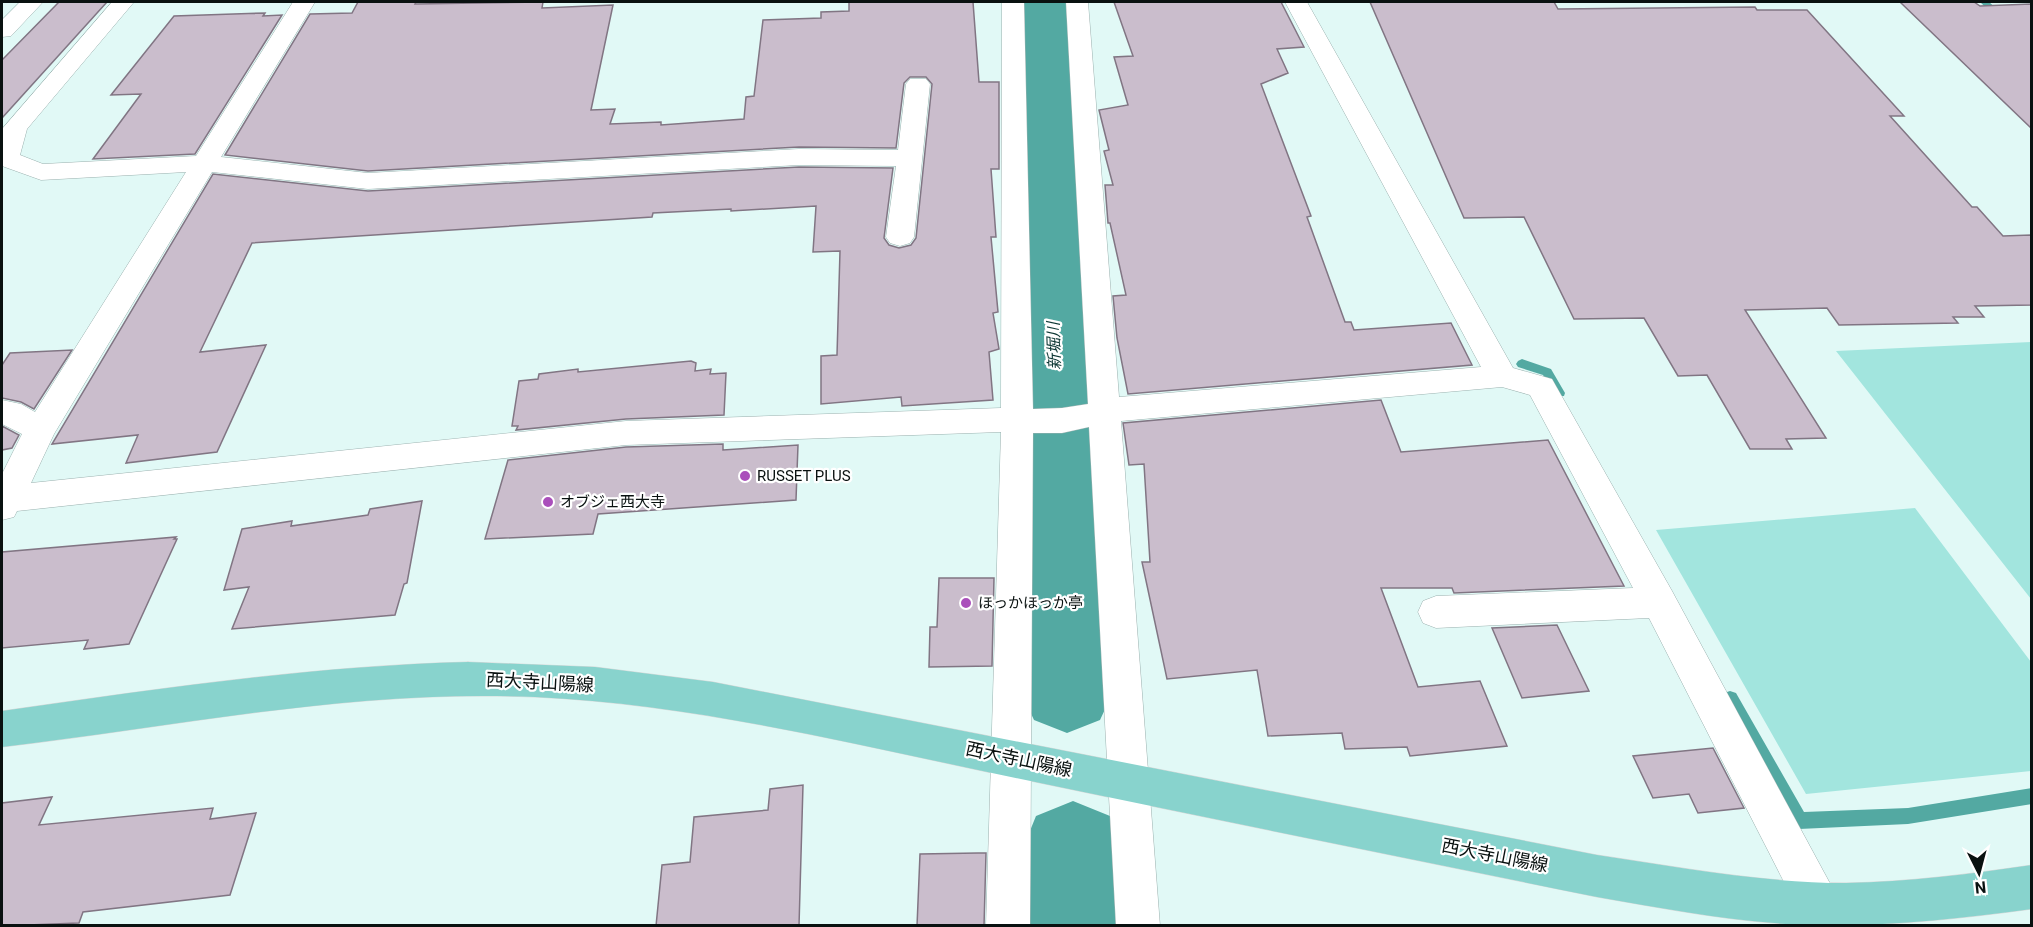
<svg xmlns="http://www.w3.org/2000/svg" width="2033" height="927" viewBox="0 0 2033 927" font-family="Roboto,'Noto Sans JP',sans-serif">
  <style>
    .green { fill: #a2e5de }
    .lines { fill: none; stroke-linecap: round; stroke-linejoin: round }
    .stream { fill: #53a9a2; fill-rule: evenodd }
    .river { fill: #53a9a2; fill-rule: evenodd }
    .building { fill: #cabdcc; stroke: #817583; stroke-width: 1.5 }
    .street-casing { stroke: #9bb1af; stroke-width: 1 }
    .primary-casing { stroke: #d8d9d9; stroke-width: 1 }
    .street { fill: #fff; fill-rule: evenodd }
    .primary { fill: #88d3cd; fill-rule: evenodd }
    .poi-dot { fill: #aa4fbb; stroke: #fff; stroke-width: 2 }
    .labels { text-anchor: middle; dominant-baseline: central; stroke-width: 4.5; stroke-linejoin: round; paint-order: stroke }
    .poi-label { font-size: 15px; fill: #091110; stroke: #fff; text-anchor: start }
    .water-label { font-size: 16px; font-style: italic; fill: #0e3835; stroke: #fff }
    .near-street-label { font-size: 18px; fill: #091110; stroke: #fff }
  </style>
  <rect width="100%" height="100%" fill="#e1f9f6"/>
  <path class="green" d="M2031,342H2032L2031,599L1836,351Z
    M1915,508L2031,662V771L1806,794L1656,530Z"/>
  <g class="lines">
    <path class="stream" d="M1980,2H1989L2006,17L1998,19Z
      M1522,359L1551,369L1565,393L1564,396H1554L1543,375L1518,367L1516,364L1518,361Z
      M1082,394L1087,396L1088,399L1087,402L1057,406L1051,401L1057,396Z
      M1730,691L1736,693L1804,812L1908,808L2032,788V804L1908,824L1799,829L1793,827L1724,703L1722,698L1724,693Z"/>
    <path class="river" d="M1014,2H1068L1114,690L1100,720L1067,733L1034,720L1020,690Z
      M1073,801L1110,816L1125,853L1129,926H1021V853L1036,816Z"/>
  </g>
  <path class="building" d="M59,2H107L2,118V60Z
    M358,2H416L415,4L543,2L542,8L613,5L591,110L615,109L610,124L661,122V125L744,119L746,97L754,96L763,20L821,18V12L849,11V2H973L979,82H999V169H991L996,237H991L998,312L993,313L999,349L989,352L993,400L902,406L901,397L821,404V356L837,355L840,251L813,252L816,206L731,211V209L653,213L652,217L252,243L200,352L266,345L217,452L126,463L138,435L52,444L213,174L368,191L799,167L893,168L884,238L889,245L899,248L911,245L916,238L932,84L926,77H910L904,83L896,148L799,147L368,171L225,155L310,14L352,13Z
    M1114,2H1281L1304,47L1277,49L1288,73L1261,84L1311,216L1307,217L1345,322H1351L1354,330L1451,323L1472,365L1128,394L1117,338L1113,296L1126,295L1110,223H1108L1105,185H1113L1104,151L1109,150L1099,110L1128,105L1114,57L1133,56Z
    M1370,2H1554L1558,9L1755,7L1757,10H1807L1904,116H1890L1972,207H1977L2003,236L2031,235V305L1975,306L1984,317H1953L1958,323L1839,325L1827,308L1745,310L1826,438L1786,439L1792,449H1750L1707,375L1678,376L1644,318L1574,319L1524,217L1464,218Z
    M1900,2H1974L1980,6L2031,4V128Z
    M265,13L263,16L282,15L195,154L93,159L141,94L111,95L174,16Z
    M72,350L34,409L21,402L2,398V365L10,353Z
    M691,361L696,363L695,371L711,369L710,374L726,373L724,415L626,419L516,430L518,426H512L519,381L538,379L539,374L578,369V372Z
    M1381,400L1401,452L1548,440L1624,586L1454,593L1452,588H1381L1418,687L1480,681L1507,746L1410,756L1407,747L1345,749L1342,733L1268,736L1257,670L1167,679L1142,562H1150L1144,464L1129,465L1123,423Z
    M2,426L19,435L12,448L2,450Z
    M723,444V450L798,445L796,500L598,514L593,534L485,539L508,460L626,447Z
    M422,501L407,583L404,584L395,615L232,629L249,587L224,590L242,529L292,521L291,526L368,515L370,509Z
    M176,537L174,539H177L129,644L84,649L88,640L2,648V552Z
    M939,578H994L992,666L929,667L930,627H937Z
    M1557,625L1589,691L1522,698L1492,628Z
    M1713,748L1744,808L1698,813L1689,794L1653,798L1633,756Z
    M803,785L799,926H656L662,865L690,862L694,817L768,810L770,789Z
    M52,797L39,825L213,808L210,819L256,813L230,895L83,912L79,923L2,926V803Z
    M978,853H986L984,926H917L920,854Z"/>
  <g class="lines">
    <defs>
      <path id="street" d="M20,2H43L11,36L2,37V20Z
        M112,2H134L27,129L20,155L43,164L196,156L293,2H315L221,157L368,173L799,149L898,150L906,84L910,79H926L930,84L914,237L910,243L900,246L890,243L886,237L896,166L799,165L368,189L212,172L54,434L31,483L626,421L1001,408L1002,2H1024L1033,409L1062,408L1088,404L1066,2H1088L1119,397L1481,367L1285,2H1307L1513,368L1552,379L1672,591L1833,889L1840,904L1833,919L1819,926L1803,919L1649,618L1436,628L1423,623L1418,612L1423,601L1436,596L1633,588L1530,395L1502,387L1121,421L1160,926H1116L1089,427L1062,433H1033L1030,926H986L1001,432L626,445L17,511L14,517L2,520V474L22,434L2,424V400L21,404L35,412L186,172L41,180L2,166L3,128Z"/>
      <path id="primary" d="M468,662L595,667L713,682L1597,855C1679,867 1762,883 1846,883C1908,882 1970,874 2032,865V909C1958,919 1884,927 1809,925C1738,923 1667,909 1597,897C1395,856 1193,815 992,773C841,741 689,704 535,697C352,689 181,726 2,747V711C157,689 311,666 468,662Z"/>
    </defs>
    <use href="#street" class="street-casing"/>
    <use href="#primary" class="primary-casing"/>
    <use href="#street" class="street"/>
    <use href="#primary" class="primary"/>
  </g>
  <g class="poi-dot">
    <circle cx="745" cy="476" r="6"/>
    <circle cx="548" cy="502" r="6"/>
    <circle cx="966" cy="603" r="6"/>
  </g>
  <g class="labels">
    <g class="poi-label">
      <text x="757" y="476">RUSSET PLUS</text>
      <text x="560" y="502">オブジェ西大寺</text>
      <text x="978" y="603">ほっかほっか亭</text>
    </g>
    <g class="water-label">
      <text transform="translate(1054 346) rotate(-92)">新堀川</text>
    </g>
    <g class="near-street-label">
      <text transform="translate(540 682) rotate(3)">西大寺山陽線</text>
      <text transform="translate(1019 759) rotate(12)">西大寺山陽線</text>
      <text transform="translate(1495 855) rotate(11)">西大寺山陽線</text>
    </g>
  </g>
  <rect width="2033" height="927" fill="none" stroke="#091110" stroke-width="6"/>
  <g transform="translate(1979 873) rotate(174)" stroke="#ffffff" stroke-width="4.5" paint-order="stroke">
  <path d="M0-4.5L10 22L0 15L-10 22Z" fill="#091110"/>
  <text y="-9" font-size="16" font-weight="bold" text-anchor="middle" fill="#091110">N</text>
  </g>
</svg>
